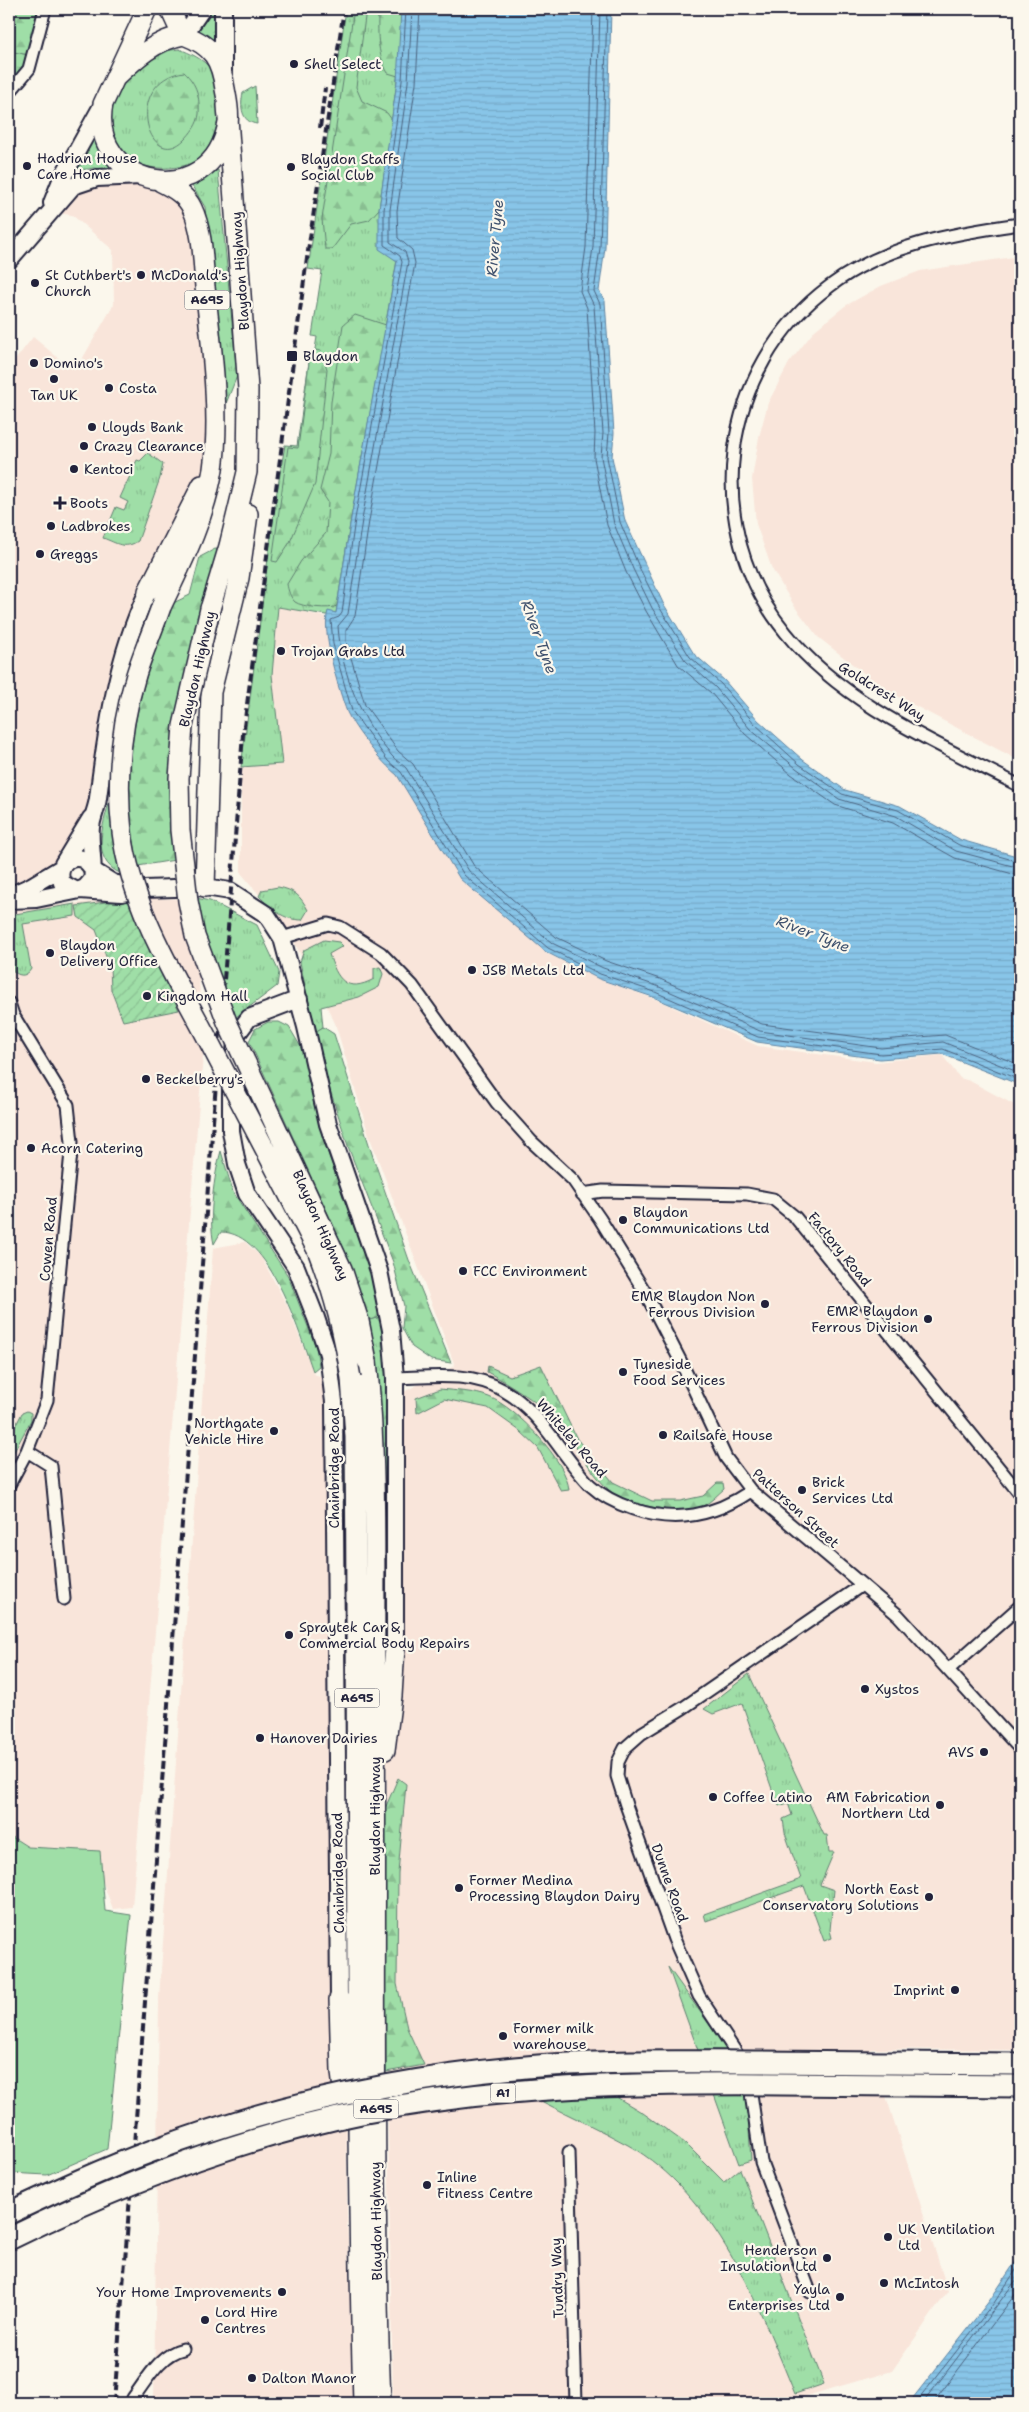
<svg xmlns="http://www.w3.org/2000/svg" width="1029" height="2412" viewBox="0 0 1029 2412" font-family="'Shantell Sans',sans-serif">
  <style>
    .built { fill: #f9e5da }
    .grass { fill: url(#grass-tufts); stroke: #608071 }
    .forest { fill: url(#forest-firs); stroke: #608071 }
    .park { fill: #9fdea7; stroke: #608071 }
    .garden { fill: url(#garden-furrows); stroke: #608071 }
    .water { fill: url(#water-rules); stroke: #5f84a3 }
    .lines { fill: none; stroke-linecap: round; stroke-linejoin: round }
    .shore { stroke: #4b6380; stroke-width: 1 }
    .street-casing { stroke: #22223b; stroke-width: 15 }
    .secondary-casing { stroke: #22223b; stroke-width: 20 }
    .primary-casing { stroke: #22223b; stroke-width: 22 }
    .street { stroke: #fbf7ec; stroke-width: 11 }
    .secondary { stroke: #fbf7ec; stroke-width: 16 }
    .primary { stroke: #fbf7ec; stroke-width: 19 }
    .rail { stroke: #22223b; stroke-width: 4; stroke-dasharray: 8 4; stroke-linecap: butt }
    .primary-bridge-casing { stroke: #22223b; stroke-width: 22; stroke-linecap: butt }
    .highway-bridge-casing { stroke: #22223b; stroke-width: 25; stroke-linecap: butt }
    .primary-bridge { stroke: #fbf7ec; stroke-width: 19 }
    .highway-bridge { stroke: #fbf7ec; stroke-width: 21 }
    .poi-dot { fill: #22223b; stroke: #fbf7ec; stroke-width: 2 }
    .labels { text-anchor: middle; dominant-baseline: central; stroke-width: 4.5; stroke-linejoin: round; paint-order: stroke }
    .shield { fill: #fbf7ec; stroke: #636270; stroke-width: 1 }
    .shield-label { font-size: 12px; font-weight: bold; fill: #22223b }
    .poi-label { font-size: 14px; fill: #22223b; stroke: #fbf7ec; text-anchor: start }
    .street-label { font-size: 14px; fill: #22223b; stroke: #fbf7ec }
    .water-label { font-size: 15px; font-style: italic; fill: #41536f; stroke: #fbf7ec }
  </style>
  <defs>
    <pattern id="grass-tufts" width="24" height="20" patternUnits="userSpaceOnUse" patternTransform="scale(1.25)"><rect width="24" height="20" fill="#9fdea7"/><path d="M3 7l-1-3M5 7V3M7 7l1-3M15 17l-1-3M17 17v-4M19 17l1-3" fill="none" stroke="#89be91"/></pattern>
    <pattern id="forest-firs" width="22" height="20" patternUnits="userSpaceOnUse" patternTransform="scale(1.25)"><rect width="22" height="20" fill="#9fdea7"/><path d="M5 1l3.5 6h-7zM16 11l3.5 6h-7z" fill="#89be91"/></pattern>
    <pattern id="garden-furrows" width="10" height="10" patternUnits="userSpaceOnUse" patternTransform="scale(1.25)"><rect width="10" height="10" fill="#9fdea7"/><path d="M-1 1l2-2M0 10L10 0M9 11l2-2" fill="none" stroke="#89be91"/></pattern>
    <pattern id="water-rules" width="6" height="5" patternUnits="userSpaceOnUse" patternTransform="scale(1.25)"><rect width="6" height="5" fill="#88c5e8"/><path d="M0 2.5h6" fill="none" stroke="#75a9c8"/></pattern>
  </defs>
  <rect width="100%" height="100%" fill="#fbf7ec"/>
  <filter id="ink" filterUnits="userSpaceOnUse"><feTurbulence type="fractalNoise" baseFrequency=".02" numOctaves="2"/><feDisplacementMap in="SourceGraphic" scale="10" xChannelSelector="R" yChannelSelector="G"/><feConvolveMatrix kernelMatrix="1 2 1 2 8 2 1 2 1" color-interpolation-filters="sRGB"/></filter>
  <g filter="url(#ink)">
    <path class="built" d="M142,176L192,206L213,469L148,591L98,800L70,851L9,896V368L33,337L63,362L77,368L114,304L113,250L72,215L48,212L73,186Z
      M1020,256V761L885,690L818,637L795,607L772,569L756,524L752,479L759,437L768,403L789,363L815,330L845,306L881,286L920,271Z
      M278,606L326,617L328,644L397,774L546,953L599,979L655,999L758,1046L876,1062L942,1055L960,1078L970,1081L1020,1108V2050L871,2049L948,2291L892,2371L796,2399L797,2403H393L388,2128L387,1785L382,1403L455,1366L369,1135L335,1023L287,928L241,873V767L281,764L272,675Z
      M128,898L195,899L203,1056L132,1907L113,1909L102,1880L100,1851L28,1847L9,1835V910Z
      M245,1242L261,1257L287,1305L314,1374L343,1385L347,2215L354,2403H154L159,1998L213,1248Z"/>
    <path class="grass" d="M211,9H218L217,46L195,30Z
      M346,9H401L397,81L379,210L397,260L351,518L336,613L326,615L278,607L272,675L282,764L241,767L276,497L285,445L297,446L310,355H314L317,337L312,336L322,271L308,269Z
      M179,49C190,53 203,59 211,69C228,89 219,139 201,157C185,172 143,172 126,157C122,153 119,146 115,141C94,109 134,67 160,52C165,50 173,50 179,49Z
      M9,51L34,56L16,85L9,80Z
      M255,86L257,124C241,122 240,106 243,93Z
      M94,136L112,170L93,168L77,171Z
      M218,170L237,376L223,411L205,207L192,186Z
      M148,453L163,464L160,478L138,541C124,550 117,543 103,538L116,507L124,510L128,502L120,498L137,460L140,461Z
      M112,793L122,874C87,860 105,819 112,793Z
      M278,887C294,890 300,895 308,910L302,920C283,920 272,909 259,896L262,890Z
      M196,898L210,901L257,925L279,972L277,986L236,1017L208,950Z
      M75,904V916L23,924L31,969C27,976 21,977 14,972L9,950V915Z
      M324,940L339,942L343,946L329,954C337,979 346,994 374,979V968L380,967L383,974L379,987L359,997L321,1007L323,1027L315,1032L300,962L304,950Z
      M380,1317L386,1346L388,1379V1585L385,1716L378,1388L369,1320Z
      M340,1390H345L350,1762L346,2078Z
      M27,1411L31,1413V1420L9,1461V1439L22,1413Z
      M749,1674L824,1835H827L829,1852H834L820,1885L834,1890L830,1930L832,1938L824,1941L804,1886L706,1921L704,1914L801,1879L785,1833L783,1819L792,1815L788,1803L779,1806L773,1792L742,1703L713,1714L704,1709Z
      M668,1967L724,2045L747,2099L751,2160L739,2164Z
      M613,2095L643,2113L685,2143L724,2182L740,2169L824,2384L795,2394C759,2306 715,2194 628,2145C599,2129 566,2114 537,2099Z"/>
    <path class="forest" d="M9,9H45L34,56L9,51Z
      M354,9H366L356,87L362,101L387,113L392,120L379,209L369,220L351,224L332,249H325L322,219Z
      M378,9H402L398,76L388,73C376,53 378,31 378,9Z
      M184,72C197,84 200,97 199,114C198,124 191,133 184,140C148,174 122,81 184,72Z
      M355,315L386,325L351,518L337,606C330,610 302,607 295,602C290,597 288,590 287,584L301,561L326,533L328,502L320,490L329,454L331,402L343,325Z
      M315,350L321,351L327,369L315,484L290,542L277,562L272,561L288,447L298,448L310,355H314Z
      M215,549L221,550L197,617L178,713L175,860L138,866C134,840 128,813 129,786C130,721 148,665 171,604L190,595L200,557Z
      M268,1022H279L289,1027L302,1049L323,1139L370,1270L380,1317L369,1320L345,1251L249,1041L255,1029Z
      M323,1027L334,1034L373,1157L409,1260L451,1363L431,1360L412,1347L402,1328L404,1306L393,1262L349,1149L325,1074L315,1032Z
      M221,1151L233,1192L288,1276L316,1347L319,1366L313,1371C299,1333 270,1232 221,1232L214,1244C208,1219 214,1175 221,1151Z
      M541,1365L577,1439L613,1482L652,1501H680L703,1496L717,1483H723L724,1489C718,1494 711,1502 703,1506C683,1516 624,1505 609,1490C587,1469 575,1441 555,1420C535,1400 512,1385 487,1372L488,1366L510,1376Z
      M440,1389C456,1391 474,1391 489,1397C517,1408 567,1461 569,1490L561,1491L538,1448L520,1431L488,1408L444,1399L417,1413L416,1398Z
      M398,1778L406,1784L398,1873L397,1984L407,2028L424,2065L386,2072L384,1811Z"/>
    <path class="park" d="M9,1835L28,1847L100,1851L105,1911L131,1915L107,2149L47,2175L9,2173Z"/>
    <path class="garden" d="M128,899L150,952L179,1010L123,1021L111,990L110,967L96,930L78,917L76,906Z"/>
    <path class="water" d="M401,9H611L605,248L599,291L605,301L614,433L612,457L625,521L663,603L694,654L724,680L758,720L803,760L845,790L900,806L961,840L1020,857V1085L942,1054L880,1059L757,1042L653,997L599,979L546,952L460,879L397,775C382,763 355,730 347,712C339,691 321,631 328,611L336,613L351,518L397,261L379,249V209L397,81Z
      M1020,2255V2403H909L990,2300Z"/>
    <g class="lines">
      <path class="shore" d="M406,9L402,81L384,210V245L400,256L402,262L355,519L342,613L339,617L331,620L333,644L352,711L388,761L401,772L464,875L548,948L600,974L655,992L758,1037L881,1054L943,1049L1020,1080
        M412,9L408,82L390,210V242L405,252L408,262L362,520L348,614L338,626C341,672 361,721 392,756C396,761 402,764 406,768L469,871L552,943L603,968L657,986L760,1031L881,1048L943,1042L1020,1073
        M420,9L416,83L397,211L398,238L412,250L415,263L369,521L355,616L346,630V641L365,705L398,751L413,764L474,866L556,937L606,961L660,979L762,1024L881,1040L945,1035L1020,1065
        M593,9L586,247L580,291L587,308L595,433L594,458L607,525L626,572L646,611L678,665L711,693L745,734L791,774L835,805L893,823L955,858L1020,876
        M600,9L593,247L587,291L594,306L603,433L601,457L614,524L633,569L652,608L685,660L716,688L750,729L796,768L839,799L896,816L956,851L1020,868
        M607,9L600,248L594,291L600,304L609,433L607,457L620,522L639,567L658,605L690,657L721,684L755,724L799,764L842,794L898,810L959,845L1020,862
        M916,2403L994,2303L1020,2264
        M923,2403L1020,2275
        M933,2403L1020,2288"/>
      <defs>
        <path id="street" d="M9,93L29,69L45,9
          M1020,224C955,233 884,245 830,286C720,367 699,527 786,633C845,706 939,744 1020,786
          M282,938L328,924L340,927L381,953L412,985L497,1103L531,1141L573,1180L600,1219L645,1292L682,1364L726,1458L751,1491L898,1615L1020,1749
          M9,1003L13,1015L68,1105L72,1142L47,1400L27,1451L9,1485
          M582,1194L603,1191L747,1194L773,1199L795,1217L1020,1494
          M395,1378C431,1377 470,1371 503,1390C542,1412 560,1454 590,1485C602,1496 618,1504 633,1509C676,1524 714,1516 751,1491
          M27,1451L51,1466L64,1599
          M948,1670L1020,1606
          M743,2063L699,1996L674,1939L626,1805L617,1776L618,1762L625,1748L642,1733L683,1708L862,1585
          M749,2080L761,2162L810,2292
          M569,2152L576,2403
          M133,2403V2398C146,2381 160,2354 183,2349"/>
        <path id="secondary" d="M184,35L202,9
          M223,71V9
          M52,203L62,178L103,104
          M9,260L73,186L97,178L142,176
          M63,864L91,818
          M92,870L113,883L131,887
          M75,890L62,883C54,862 79,848 91,867
          M80,890L121,893L144,889L205,887L230,891L267,915L282,938L306,1027L328,1124L379,1271L391,1330L395,1378V1647
          M9,896L31,886L61,868
          M9,900L36,899L80,890L85,888L92,880C95,864 89,845 91,827C92,817 97,808 98,798C107,727 117,656 148,591
          M299,999L249,1018L237,1034L231,1088V1131L237,1164L247,1194L296,1267L316,1318L328,1354L334,1402L339,1999"/>
        <path id="primary" d="M170,9L182,35
          M115,78C135,59 155,40 184,35C213,46 221,60 225,89C227,100 230,112 228,123C212,215 87,187 103,104L147,9
          M161,182C173,188 186,195 192,208C203,231 203,261 205,287C211,342 221,414 213,469C205,518 182,563 161,607
          M148,591L202,485
          M210,609L229,546L247,472L248,389L227,105
          M205,887L211,692L239,578L248,514
          M367,1361C378,1468 374,1577 375,1685C377,1925 372,2164 381,2403
          M351,1378L355,1437C358,1759 354,2081 363,2403
          M385,1750L392,1696L395,1647
          M339,1999L341,2072L345,2108"/>
      </defs>
      <use href="#street" class="street-casing"/>
      <use href="#secondary" class="secondary-casing"/>
      <use href="#primary" class="primary-casing"/>
      <use href="#street" class="street"/>
      <use href="#secondary" class="secondary"/>
      <use href="#primary" class="primary"/>
      <path class="rail" d="M320,128L325,88
        M114,2403L243,734L308,251L344,9"/>
      <defs>
        <path id="primary-bridge" d="M161,607C153,630 143,652 136,675C121,725 116,780 122,832C131,905 171,970 205,1034C243,1107 281,1179 318,1252C335,1297 343,1331 351,1378
          M210,609L183,726L179,778L180,830L188,901L195,936L227,1022L342,1269L359,1321L367,1361"/>
        <path id="highway-bridge" d="M9,2213C56,2191 103,2169 152,2151C271,2106 400,2078 526,2067C602,2060 679,2062 755,2062C843,2063 932,2063 1020,2064
          M9,2239C123,2183 241,2137 366,2112C503,2085 642,2083 781,2084C861,2085 940,2085 1020,2086"/>
      </defs>
      <use href="#primary-bridge" class="primary-bridge-casing"/>
      <use href="#highway-bridge" class="highway-bridge-casing"/>
      <use href="#primary-bridge" class="primary-bridge"/>
      <use href="#highway-bridge" class="highway-bridge"/>
    </g>
  </g>
  <g class="poi-dot">
    <circle cx="294" cy="64" r="5"/>
    <circle cx="27" cy="166" r="5"/>
    <circle cx="291" cy="167" r="5"/>
    <circle cx="141" cy="275" r="5"/>
    <circle cx="35" cy="283" r="5"/>
    <rect x="286" y="350" width="12" height="12" rx="2.5"/>
    <circle cx="34" cy="363" r="5"/>
    <circle cx="54" cy="379" r="5"/>
    <circle cx="109" cy="388" r="5"/>
    <circle cx="92" cy="427" r="5"/>
    <circle cx="84" cy="446" r="5"/>
    <circle cx="74" cy="469" r="5"/>
    <path d="M57.5 495.5h5v5h5v5h-5v5h-5v-5h-5v-5h5z"/>
    <circle cx="51" cy="526" r="5"/>
    <circle cx="40" cy="554" r="5"/>
    <circle cx="281" cy="651" r="5"/>
    <circle cx="50" cy="953" r="5"/>
    <circle cx="472" cy="970" r="5"/>
    <circle cx="147" cy="996" r="5"/>
    <circle cx="146" cy="1079" r="5"/>
    <circle cx="31" cy="1148" r="5"/>
    <circle cx="623" cy="1220" r="5"/>
    <circle cx="463" cy="1271" r="5"/>
    <circle cx="765" cy="1304" r="5"/>
    <circle cx="928" cy="1319" r="5"/>
    <circle cx="623" cy="1372" r="5"/>
    <circle cx="274" cy="1431" r="5"/>
    <circle cx="663" cy="1435" r="5"/>
    <circle cx="802" cy="1490" r="5"/>
    <circle cx="289" cy="1635" r="5"/>
    <circle cx="865" cy="1689" r="5"/>
    <circle cx="260" cy="1738" r="5"/>
    <circle cx="984" cy="1752" r="5"/>
    <circle cx="713" cy="1797" r="5"/>
    <circle cx="940" cy="1805" r="5"/>
    <circle cx="459" cy="1888" r="5"/>
    <circle cx="929" cy="1897" r="5"/>
    <circle cx="955" cy="1990" r="5"/>
    <circle cx="503" cy="2036" r="5"/>
    <circle cx="427" cy="2185" r="5"/>
    <circle cx="888" cy="2237" r="5"/>
    <circle cx="827" cy="2258" r="5"/>
    <circle cx="884" cy="2283" r="5"/>
    <circle cx="282" cy="2292" r="5"/>
    <circle cx="840" cy="2297" r="5"/>
    <circle cx="205" cy="2320" r="5"/>
    <circle cx="252" cy="2378" r="5"/>
  </g>
  <g class="labels">
    <g class="shield">
      <rect x="184.5" y="290.5" width="45" height="19" rx="4"/>
      <rect x="334.5" y="1688.5" width="45" height="19" rx="4"/>
      <rect x="490.5" y="2083.5" width="25" height="19" rx="4"/>
      <rect x="353.5" y="2099.5" width="45" height="19" rx="4"/>
    </g>
    <g class="shield-label">
      <text x="207" y="300">A695</text>
      <text x="357" y="1698">A695</text>
      <text x="503" y="2093">A1</text>
      <text x="376" y="2109">A695</text>
    </g>
    <g class="poi-label">
      <text x="304" y="64">Shell Select</text>
      <text x="37" y="158">Hadrian House<tspan x="37" dy="16">Care Home</tspan></text>
      <text x="301" y="159">Blaydon Staffs<tspan x="301" dy="16">Social Club</tspan></text>
      <text x="45" y="275">St Cuthbert's<tspan x="45" dy="16">Church</tspan></text>
      <text x="151" y="275">McDonald's</text>
      <text x="303" y="356">Blaydon</text>
      <text x="44" y="363">Domino's</text>
      <text x="119" y="388">Costa</text>
      <text x="54" y="395" text-anchor="middle">Tan UK</text>
      <text x="102" y="427">Lloyds Bank</text>
      <text x="94" y="446">Crazy Clearance</text>
      <text x="84" y="469">Kentoci</text>
      <text x="70" y="503">Boots</text>
      <text x="61" y="526">Ladbrokes</text>
      <text x="50" y="554">Greggs</text>
      <text x="291" y="651">Trojan Grabs Ltd</text>
      <text x="60" y="945">Blaydon<tspan x="60" dy="16">Delivery Office</tspan></text>
      <text x="482" y="970">JSB Metals Ltd</text>
      <text x="157" y="996">Kingdom Hall</text>
      <text x="156" y="1079">Beckelberry's</text>
      <text x="41" y="1148">Acorn Catering</text>
      <text x="633" y="1212">Blaydon<tspan x="633" dy="16">Communications Ltd</tspan></text>
      <text x="473" y="1271">FCC Environment</text>
      <text x="755" y="1296" text-anchor="end">EMR Blaydon Non<tspan x="755" dy="16">Ferrous Division</tspan></text>
      <text x="918" y="1311" text-anchor="end">EMR Blaydon<tspan x="918" dy="16">Ferrous Division</tspan></text>
      <text x="633" y="1364">Tyneside<tspan x="633" dy="16">Food Services</tspan></text>
      <text x="264" y="1423" text-anchor="end">Northgate<tspan x="264" dy="16">Vehicle Hire</tspan></text>
      <text x="673" y="1435">Railsafe House</text>
      <text x="812" y="1482">Brick<tspan x="812" dy="16">Services Ltd</tspan></text>
      <text x="299" y="1627">Spraytek Car &amp;<tspan x="299" dy="16">Commercial Body Repairs</tspan></text>
      <text x="875" y="1689">Xystos</text>
      <text x="270" y="1738">Hanover Dairies</text>
      <text x="974" y="1752" text-anchor="end">AVS</text>
      <text x="723" y="1797">Coffee Latino</text>
      <text x="930" y="1797" text-anchor="end">AM Fabrication<tspan x="930" dy="16">Northern Ltd</tspan></text>
      <text x="469" y="1880">Former Medina<tspan x="469" dy="16">Processing Blaydon Dairy</tspan></text>
      <text x="919" y="1889" text-anchor="end">North East<tspan x="919" dy="16">Conservatory Solutions</tspan></text>
      <text x="945" y="1990" text-anchor="end">Imprint</text>
      <text x="513" y="2028">Former milk<tspan x="513" dy="16">warehouse</tspan></text>
      <text x="437" y="2177">Inline<tspan x="437" dy="16">Fitness Centre</tspan></text>
      <text x="898" y="2229">UK Ventilation<tspan x="898" dy="16">Ltd</tspan></text>
      <text x="817" y="2250" text-anchor="end">Henderson<tspan x="817" dy="16">Insulation Ltd</tspan></text>
      <text x="894" y="2283">McIntosh</text>
      <text x="830" y="2289" text-anchor="end">Yayla<tspan x="830" dy="16">Enterprises Ltd</tspan></text>
      <text x="272" y="2292" text-anchor="end">Your Home Improvements</text>
      <text x="215" y="2312">Lord Hire<tspan x="215" dy="16">Centres</tspan></text>
      <text x="262" y="2378">Dalton Manor</text>
    </g>
    <g class="street-label">
      <text transform="translate(240 271) rotate(-94)">Blaydon Highway</text>
      <text transform="translate(197 669) rotate(-77)">Blaydon Highway</text>
      <text transform="translate(882 691) rotate(32)">Goldcrest Way</text>
      <text transform="translate(321 1225) rotate(66)">Blaydon Highway</text>
      <text transform="translate(48 1239) rotate(-85)">Cowen Road</text>
      <text transform="translate(840 1249) rotate(51)">Factory Road</text>
      <text transform="translate(572 1438) rotate(49)">Whiteley Road</text>
      <text transform="translate(334 1468) rotate(-90)">Chainbridge Road</text>
      <text transform="translate(796 1508) rotate(42)">Patterson Street</text>
      <text transform="translate(375 1816) rotate(-90)">Blaydon Highway</text>
      <text transform="translate(338 1873) rotate(-91)">Chainbridge Road</text>
      <text transform="translate(670 1883) rotate(70)">Dunne Road</text>
      <text transform="translate(376 2221) rotate(-91)">Blaydon Highway</text>
      <text transform="translate(557 2278) rotate(-92)">Tundry Way</text>
    </g>
    <g class="water-label">
      <text transform="translate(495 238) rotate(-85)">River Tyne</text>
      <text transform="translate(539 637) rotate(70)">River Tyne</text>
      <text transform="translate(813 934) rotate(21)">River Tyne</text>
    </g>
  </g>
  <rect width="1029" height="2412" fill="none" stroke="#fbf7ec" stroke-width="30"/>
  <rect x="15" y="15" width="999" height="2382" fill="none" stroke="#22223b" stroke-width="2" filter="url(#ink)"/>
</svg>
